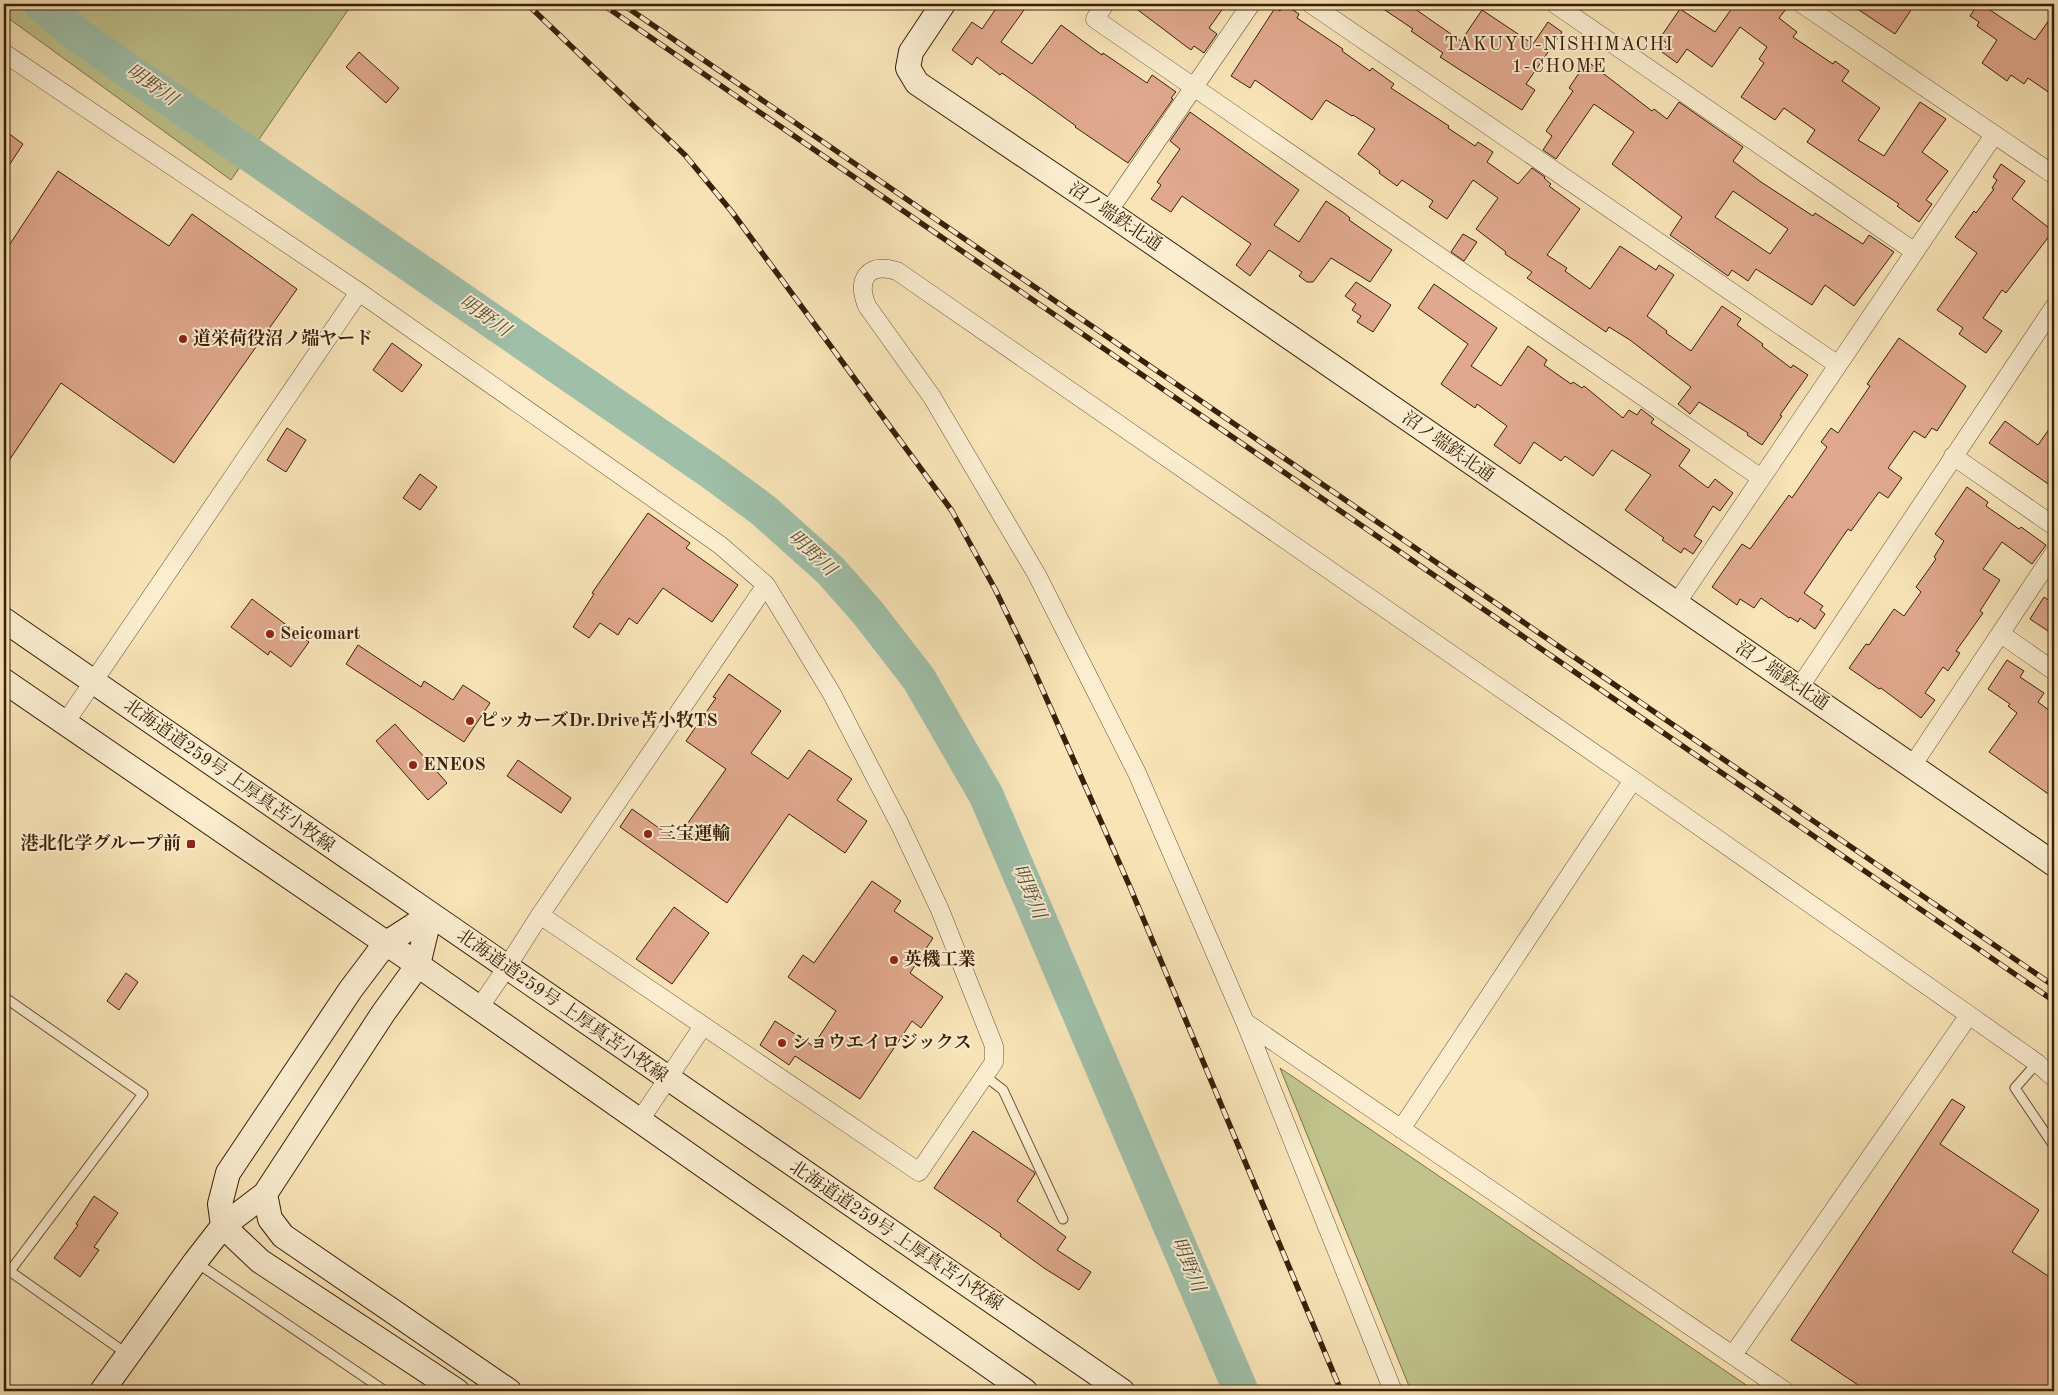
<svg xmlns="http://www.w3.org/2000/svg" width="2058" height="1395" viewBox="0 0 2058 1395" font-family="'Old Standard TT','Noto Serif JP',serif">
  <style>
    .green { fill: #c0c38c; stroke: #7d714a }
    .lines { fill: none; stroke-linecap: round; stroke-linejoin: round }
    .river { stroke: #9fbfa9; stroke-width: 35 }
    .building { fill: #e0a88e; stroke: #3a1f07; fill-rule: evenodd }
    .lane-casing { stroke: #6a5033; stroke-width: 11 }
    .street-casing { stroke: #6a5033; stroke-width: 19 }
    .secondary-casing { stroke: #3a1f07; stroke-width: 26 }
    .lane { stroke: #faedd0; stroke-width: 9 }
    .street { stroke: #faedd0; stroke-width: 18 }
    .secondary { stroke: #faedd0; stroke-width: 24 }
    .rail-casing { stroke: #3a1f07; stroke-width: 5.5 }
    .rail { stroke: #faedd0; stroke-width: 4; stroke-dasharray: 11; stroke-linecap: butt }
    .poi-dot { fill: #8f2418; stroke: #faedd0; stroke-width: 2 }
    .labels { text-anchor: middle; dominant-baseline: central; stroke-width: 4; stroke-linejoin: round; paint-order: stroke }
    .street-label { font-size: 18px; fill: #3a1f07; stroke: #faedd0 }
    .poi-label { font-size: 18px; font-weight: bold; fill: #3a1f07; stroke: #faedd0; text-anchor: start }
    .neighbourhood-label { font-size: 19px; letter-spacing: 1px; fill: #3a1f07; stroke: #faedd0 }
    .water-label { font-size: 19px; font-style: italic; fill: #584f38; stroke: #faedd0 }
  </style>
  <rect width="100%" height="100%" fill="#f8e4b7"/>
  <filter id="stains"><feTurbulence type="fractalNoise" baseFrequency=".004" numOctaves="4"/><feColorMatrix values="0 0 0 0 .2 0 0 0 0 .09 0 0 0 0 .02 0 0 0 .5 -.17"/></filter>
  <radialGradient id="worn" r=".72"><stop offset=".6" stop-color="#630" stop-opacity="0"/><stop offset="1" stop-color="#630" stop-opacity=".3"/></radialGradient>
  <path class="green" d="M4,4H352L231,180L4,15Z
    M1280,1068L1755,1391H1411Z"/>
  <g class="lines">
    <path class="river" d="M41,4L79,36L136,76L710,471L763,510L830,570L868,613L919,679L986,795L1241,1391"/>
  </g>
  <path class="building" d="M999,4H1015L1024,10L1001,42L1032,64L1061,25L1102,55L1103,53L1147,83L1152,75L1176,92L1171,98L1173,99L1128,163L1075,127L1076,126L1002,73L1000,75L977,57L972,65L952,50L972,22L982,29Z
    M1130,4H1226L1209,28L1217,34L1204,53L1194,46L1191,50Z
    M1284,4L1299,14L1297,18L1343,49L1342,51L1370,71L1372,68L1394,84L1391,88L1449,126L1448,128L1475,146L1478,142L1493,152L1487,162L1518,184L1532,168L1545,177L1544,178L1551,184L1549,186L1580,209L1547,255L1567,268L1565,271L1590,289L1620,246L1656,270L1659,265L1674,275L1647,316L1667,331L1666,333L1691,351L1722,306L1741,319L1737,325L1763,344L1762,346L1791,368L1793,365L1808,375L1780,415L1782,416L1762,445L1747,435L1748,433L1699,402L1690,414L1678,404L1691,387L1630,340L1609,327L1606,332L1527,278L1532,272L1505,254L1506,252L1476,229L1498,198L1473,180L1447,219L1429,207L1433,201L1402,180L1397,186L1379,173L1380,171L1358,154L1375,129L1353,115L1352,116L1326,100L1312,120L1255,80L1250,88L1231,76L1275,8L1280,11Z
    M1376,4H1408L1461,41L1482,10L1533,44L1548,22L1562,32L1526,84L1535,90L1522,110L1440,57L1443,53L1411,31L1413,29Z
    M1735,4H1790L1779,18L1797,32L1793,37L1833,64L1835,61L1849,71L1842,81L1880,108L1858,140L1884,156L1920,102L1946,119L1922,152L1948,171L1926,200L1932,204L1919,222L1897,206L1899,204L1807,142L1815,130L1784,108L1775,120L1741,97L1764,63L1759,59L1767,47L1740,27L1712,67L1687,49L1677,63L1662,52L1668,44L1660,38L1680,9L1715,32Z
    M1850,4H1915L1895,34Z
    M1978,4H1981L2035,40L2054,13V96L2028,78L2024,84L2011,75L2007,81L1982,63L1997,40L1977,26L1979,22L1970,16Z
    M359,52L399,88L386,103L346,67Z
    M1587,61L1652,111L1654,109L1667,119L1679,102L1743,147L1733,161L1761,182L1813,216L1815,213L1863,244L1869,235L1894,252L1854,306L1825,285L1812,305L1756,269L1748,281L1732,270L1728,276L1670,235L1682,217L1612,164L1634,132L1594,104L1556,159L1543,150L1552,136L1546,131L1573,91L1569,88ZM1733,191L1788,229L1770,254L1715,217Z
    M1190,112L1299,190L1274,225L1299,242L1326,201L1344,213L1350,218L1349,220L1392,250L1370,282L1331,258L1313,282H1307L1299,276L1302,272L1269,250L1250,276L1236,265L1251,244L1182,196L1171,212L1151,199L1161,185L1157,182L1180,149L1170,141Z
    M4,130L23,144L4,173Z
    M2001,164L2025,181L2012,199L2053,231L2006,293L2002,290L1983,318L2002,331L1986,353L1959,334L1963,328L1937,310L1977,253L1955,237L1974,211L1976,213L1994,189L1992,188L1997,180L1993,177Z
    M58,171L169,246L192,214L297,289L174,463L61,383L4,468V253Z
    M1463,234L1477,242L1464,261L1451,252Z
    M1356,282L1391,305L1373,332L1357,322L1361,316L1352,310L1356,304L1345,296Z
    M1434,284L1497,328L1471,366L1501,386L1528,346L1547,360L1544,365L1571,384L1573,382L1582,388L1584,386L1623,418L1629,410L1637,415L1641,409L1654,419L1651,423L1690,450L1679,466L1708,488L1715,479L1733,493L1720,511L1713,506L1694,536L1702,541L1693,554L1684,548L1681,553L1662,540L1664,538L1625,510L1651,475L1612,450L1593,476L1565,456L1561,461L1534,442L1520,464L1494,445L1507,426L1477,404L1475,408L1441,384L1468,344L1418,308Z
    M1899,338L1966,386L1937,431L1932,428L1925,438L1914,431L1888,468L1902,478L1888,498L1879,492L1851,531L1848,529L1804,593L1823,606L1820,610L1825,614L1815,629L1800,618L1798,622L1790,617L1789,618L1761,598L1754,608L1740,599L1737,605L1712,587L1742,544L1750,549L1789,495L1792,498L1827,447L1821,442L1831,428L1838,433L1870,386L1867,384Z
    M392,343L422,365L402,392L373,370Z
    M2005,421L2038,445L2054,422V488L1989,443Z
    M287,428L306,440L286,472L267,460Z
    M420,474L437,487L420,510L403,498Z
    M1967,487L1988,502L1986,506L2019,529L2021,527L2046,545L2032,564L2002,542L1983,569L2000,580L1980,611L1983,613L1956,651L1960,653L1948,671L1943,667L1925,693L1935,700L1921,718L1881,688L1879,689L1849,668L1866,644L1869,645L1894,609L1904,616L1921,592L1916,587L1936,559L1934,557L1944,541L1935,534Z
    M648,513L690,543L686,548L738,585L712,622L663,588L637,624L629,618L618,635L600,623L589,638L573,627L594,594L592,593Z
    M2044,597L2054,604V635L2030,619Z
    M252,599L309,642L291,667L270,651L268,655L231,627Z
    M358,645L421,687L424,681L453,700L463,685L490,703L464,742L346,664Z
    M2007,660L2024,671L2020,677L2044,693L2038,702L2054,714V798L1989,752L2017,713L2008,706L2010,704L1988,689Z
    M729,674L781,711L751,753L788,779L809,750L852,779L837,800L867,821L845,853L789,814L727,903L620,827L632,809L676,840L726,769L686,741L716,698L713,697Z
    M395,724L447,783L428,800L376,741Z
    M518,760L571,798L561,813L507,776Z
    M872,881L901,901L894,911L933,938L910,973L943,997L921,1028L912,1021L860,1099L795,1056L789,1065L760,1045L775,1021L813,1046L836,1011L788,977L803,955L814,963Z
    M674,907L709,933L672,984L636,959Z
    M126,973L138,982L119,1010L107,1001Z
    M1952,1099L1965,1107L1940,1144L2039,1210L2012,1252L2054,1280V1391H1867L1791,1340Z
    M973,1131L1034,1172L1035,1174L1017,1201L1066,1237L1057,1250L1091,1272L1079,1290L1044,1268L1000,1236L1001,1234L934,1188Z
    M94,1196L118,1213L94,1247L99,1250L80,1277L54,1258L78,1225L76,1224Z"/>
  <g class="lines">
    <defs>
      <path id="lane" d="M4,997L143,1094L10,1271
        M2037,1063L2015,1088L2054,1146
        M985,1076L1003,1090L1063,1219
        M197,1263L385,1391
        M4,1267L127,1354"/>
      <path id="street" d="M1105,4L1095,19L1761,478
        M1311,4L1838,365
        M1555,4L1915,252
        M1802,4L2054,175
        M4,53L359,292L720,545L766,585L832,694L900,825L940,910L994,1046V1062L919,1172L540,915L766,585
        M1108,212L1251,4
        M1953,456L2054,526
        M1676,604L1994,135
        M2001,634L2054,671
        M1799,688L2054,307
        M65,723L359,292
        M1912,766L2054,553
        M479,1008L507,967L540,915
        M1245,1022L1785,1391
        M640,1120L703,1026
        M1401,1129L1633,780
        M1733,1355L1969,1015
        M1393,1391L1245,1022L1137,773L1037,575L932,397L867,306C856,279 868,262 897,271L1633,780L1969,1015L2037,1063L2054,1078"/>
      <path id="secondary" d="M943,4L911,52L908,68L917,83L1108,212L2054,864
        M4,620L1122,1391
        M4,681L418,965L1025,1391
        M430,915L385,944L351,989L228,1173L220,1204L223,1226L260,1261L457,1391
        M265,1194L270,1219L283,1236L509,1391
        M102,1391L195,1262L223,1226L265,1194L384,1012L418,965L430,915"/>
    </defs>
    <use href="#lane" class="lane-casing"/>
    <use href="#street" class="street-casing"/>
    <use href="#secondary" class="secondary-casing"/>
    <use href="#lane" class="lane"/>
    <use href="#street" class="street"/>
    <use href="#secondary" class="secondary"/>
    <defs>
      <path id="rail" d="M527,4L685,155L732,212L952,511L995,589L1032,666L1130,887L1341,1391
        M602,4L2054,1001
        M622,4L2054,986"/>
    </defs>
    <use href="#rail" class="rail-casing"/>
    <use href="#rail" class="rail"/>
  </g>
  <g class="poi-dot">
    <circle cx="183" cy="339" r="5"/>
    <circle cx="270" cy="634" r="5"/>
    <circle cx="470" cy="721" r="5"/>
    <circle cx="413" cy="765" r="5"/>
    <circle cx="648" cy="834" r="5"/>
    <rect x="186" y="839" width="10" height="10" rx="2.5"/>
    <circle cx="894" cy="960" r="5"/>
    <circle cx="782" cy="1043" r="5"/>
  </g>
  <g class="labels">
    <g class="street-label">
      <text transform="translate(1115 217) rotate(34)">沼ノ端鉄北通</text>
      <text transform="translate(1448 447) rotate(35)">沼ノ端鉄北通</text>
      <text transform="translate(1782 676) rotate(34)">沼ノ端鉄北通</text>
      <text transform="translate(229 776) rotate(35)">北海道道259号 上厚真苫小牧線</text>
      <text transform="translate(562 1006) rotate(35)">北海道道259号 上厚真苫小牧線</text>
      <text transform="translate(896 1236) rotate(34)">北海道道259号 上厚真苫小牧線</text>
    </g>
    <g class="poi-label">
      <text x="193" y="339">道栄荷役沼ノ端ヤード</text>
      <text x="280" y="634">Seicomart</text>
      <text x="480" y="721">ピッカーズDr.Drive苫小牧TS</text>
      <text x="423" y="765">ENEOS</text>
      <text x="658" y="834">三宝運輸</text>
      <text x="181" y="844" text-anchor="end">港北化学グループ前</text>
      <text x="904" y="960">英機工業</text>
      <text x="792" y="1043">ショウエイロジックス</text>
    </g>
    <g class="neighbourhood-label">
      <text x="1559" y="45">TAKUYU-NISHIMACHI<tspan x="1559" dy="22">1-CHOME</tspan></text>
    </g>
    <g class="water-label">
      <text transform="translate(151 86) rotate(35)">明野川</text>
      <text transform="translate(484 317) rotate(35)">明野川</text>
      <text transform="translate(811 554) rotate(43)">明野川</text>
      <text transform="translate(1028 892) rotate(67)">明野川</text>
      <text transform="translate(1187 1265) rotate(67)">明野川</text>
    </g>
  </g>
  <rect width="2058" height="1395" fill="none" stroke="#f8e4b7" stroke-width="20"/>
  <rect x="5" y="5" width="2048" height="1385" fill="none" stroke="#3a1f07" stroke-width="2.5"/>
  <rect x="10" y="10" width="2038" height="1375" fill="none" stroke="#3a1f07"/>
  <rect width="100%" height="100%" filter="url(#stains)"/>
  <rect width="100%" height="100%" fill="url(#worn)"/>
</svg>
